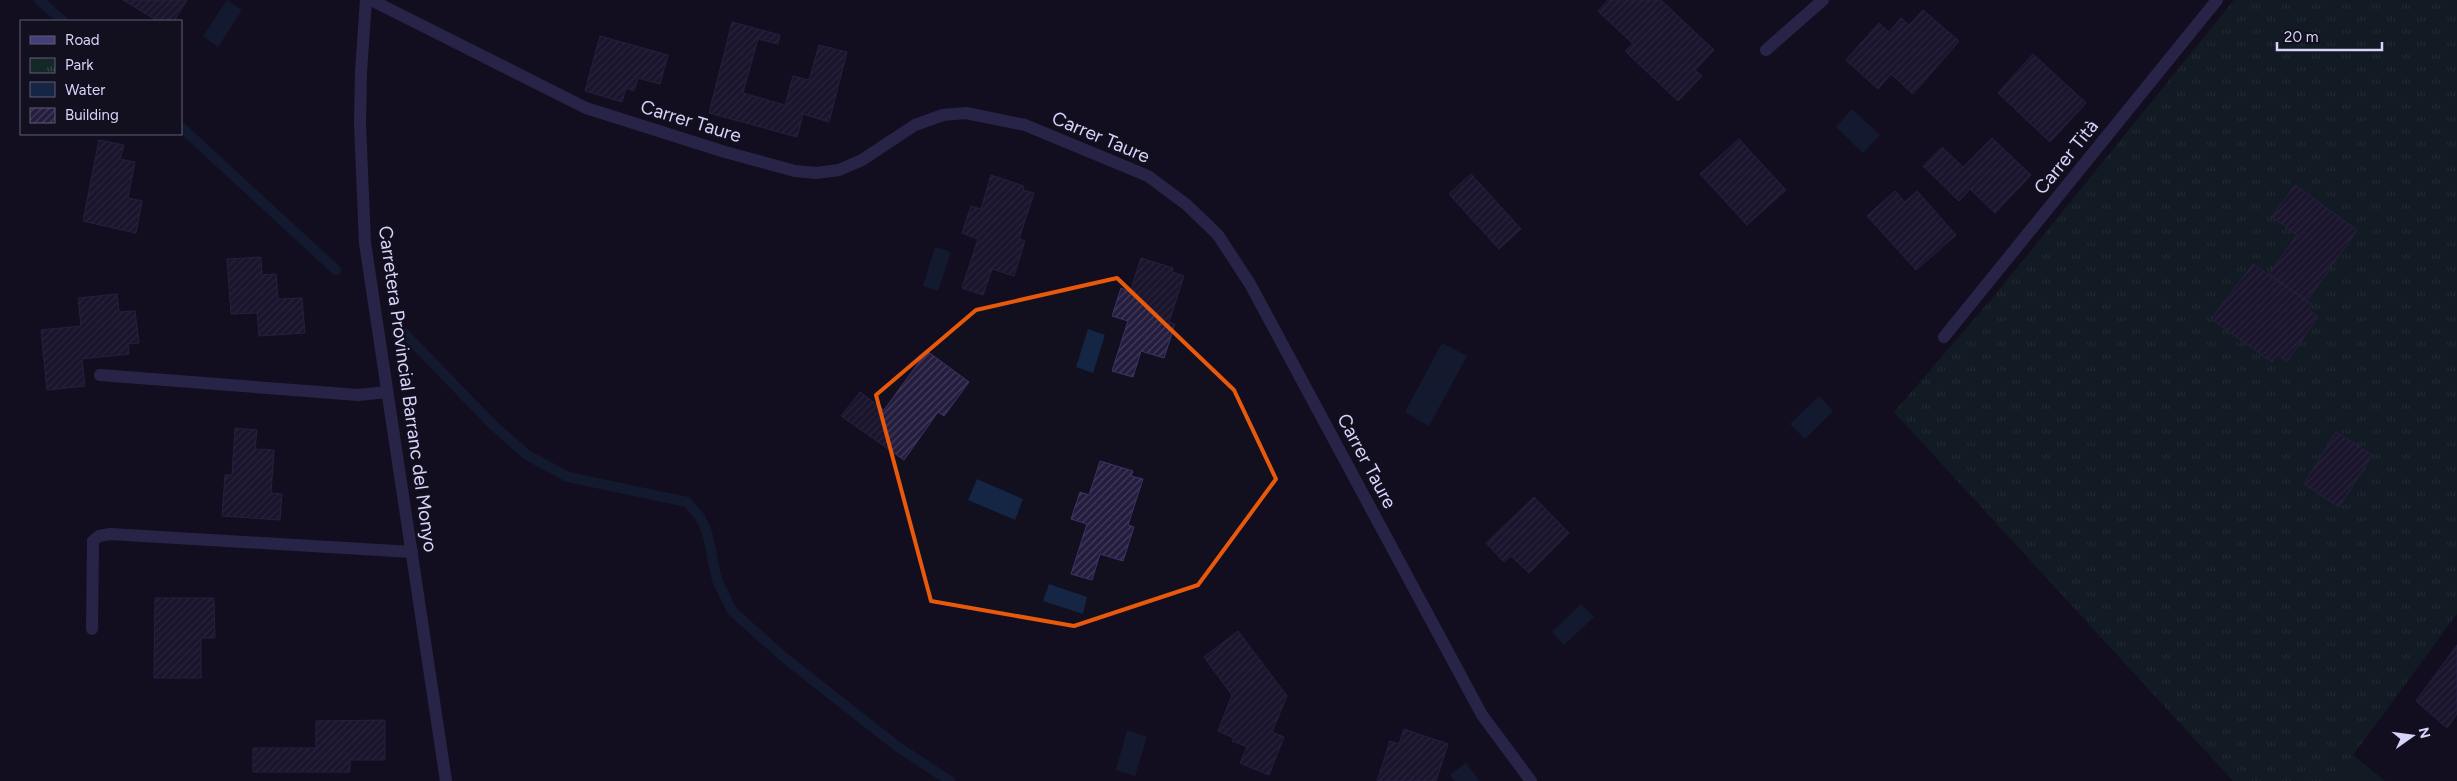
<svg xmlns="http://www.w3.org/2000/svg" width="2457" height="781" viewBox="0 0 2457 781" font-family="Figtree,sans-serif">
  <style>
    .grass { fill: #132928 }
    .park { fill: url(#park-tufts) }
    .water { fill: #142644 }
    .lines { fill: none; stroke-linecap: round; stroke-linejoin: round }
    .stream { stroke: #142644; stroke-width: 10 }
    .building { fill: url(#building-hatch); stroke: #3e3268 }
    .service { stroke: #433f79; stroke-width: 12 }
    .minor { stroke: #433f79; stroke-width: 12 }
    .tertiary { stroke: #433f79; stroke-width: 12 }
    .marked { fill: none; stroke: #e8590c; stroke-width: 4; stroke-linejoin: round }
    .labels { text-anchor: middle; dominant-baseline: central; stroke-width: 5; stroke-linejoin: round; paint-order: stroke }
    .street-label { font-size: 19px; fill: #d8d3fa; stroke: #120f1f }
  </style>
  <defs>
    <pattern id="park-tufts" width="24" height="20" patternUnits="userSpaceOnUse" patternTransform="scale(1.25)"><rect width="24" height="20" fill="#132928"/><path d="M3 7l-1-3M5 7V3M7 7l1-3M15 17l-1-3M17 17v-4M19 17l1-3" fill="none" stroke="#354748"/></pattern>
    <pattern id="building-hatch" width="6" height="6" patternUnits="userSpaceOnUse" patternTransform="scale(1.25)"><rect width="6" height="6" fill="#251d3e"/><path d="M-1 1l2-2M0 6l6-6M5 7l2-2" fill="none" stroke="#443d5b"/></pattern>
  </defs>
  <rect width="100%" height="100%" fill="#120f1f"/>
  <path class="grass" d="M2353,755L2385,781H2334Z"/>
  <path class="park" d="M2234,0H2457V614L2334,781H2233L1894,412L1994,296Z"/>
  <path class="water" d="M227,0L242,10L218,47L203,36Z
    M1852,109L1880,135L1863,153L1836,127Z
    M935,247L951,252L938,291L923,286Z
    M1088,329L1105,335L1093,373L1076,367Z
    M1442,343L1467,356L1429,426L1405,412Z
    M1819,396L1833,411L1805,439L1790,424Z
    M977,479L1023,499L1015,520L968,500Z
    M1049,584L1087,597L1083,614L1043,601Z
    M1581,604L1594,617L1564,645L1552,632Z
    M1127,730L1147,737L1135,776L1116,770Z
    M1466,763L1480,781H1455L1450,775Z"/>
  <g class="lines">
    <path class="stream" d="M39,0L63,21
      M181,127L336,270
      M404,333L493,425L527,455L568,477L687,502L700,517L707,532L717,580L732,611L786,659L898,747L950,781"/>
  </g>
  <path class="building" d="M123,0H187L174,21H158Z
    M1608,0H1661L1714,50L1695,70L1702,76L1678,101L1625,51L1633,44L1598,11Z
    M1923,10L1959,41L1913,94L1891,74L1878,89L1846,60L1879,23L1889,32L1901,18L1909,25Z
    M732,22L780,35L778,44L758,39L743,93L785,105L793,76L809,80L819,45L847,52L829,122L803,114L797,137L709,113Z
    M600,36L668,55L660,84L638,78L634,91L626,88L622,102L585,91Z
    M2033,54L2086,103L2050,142L1998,93Z
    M1992,138L2031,175L1995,213L1970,189L1959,201L1923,166L1942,147L1963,167Z
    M1739,139L1786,190L1747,225L1700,174Z
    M99,140L124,145L120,159L135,162L128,198L142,201L136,233L83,221Z
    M1471,174L1521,229L1499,249L1449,194Z
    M991,175L1024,186L1023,190L1034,193L1019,239L1025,241L1014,276L992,269L983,295L962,288L978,239L962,233L971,206L981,209Z
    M2295,185L2357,230L2307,301L2269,274L2297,235L2272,217Z
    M1895,191L1905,202L1917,191L1956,235L1916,270L1867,216Z
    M261,257L262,275L276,274L278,299L302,298L305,333L259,336L257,313L231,314L227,259Z
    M1141,258L1173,268L1172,272L1184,276L1169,322L1175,324L1164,358L1141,351L1133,377L1112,371L1128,321L1112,316L1121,288L1130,292Z
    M2253,264L2312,304L2308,309L2318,317L2287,361L2277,354L2272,362L2211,319Z
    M117,294L119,312L135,311L139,343L128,344L129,354L82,359L85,386L47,390L41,330L81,326L78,298Z
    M927,351L969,382L944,416L938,412L904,460L841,416L860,392L884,410Z
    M235,428L257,430L255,449L274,450L271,493L282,494L280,520L222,516L225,475H232Z
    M2336,432L2372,455L2339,507L2304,484Z
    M1100,461L1133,471L1131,476L1143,479L1128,525L1134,527L1123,561L1100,554L1092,580L1071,574L1087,524L1071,519L1080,492L1089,495Z
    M1534,497L1569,533L1529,573L1511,556L1504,562L1486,543Z
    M155,598H214L215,638H201V678H154Z
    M1238,631L1287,696L1272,732L1284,737L1269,775L1240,763L1247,747L1232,741L1234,738L1218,731L1232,695L1204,657Z
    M2457,645V714L2447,728L2416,701Z
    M385,720V760H350V772H253V748H316V721Z
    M1404,729L1448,744L1436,781H1377L1390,741L1399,744Z"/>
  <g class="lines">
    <path class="service" d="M100,375L358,395L387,392
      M92,629L93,541L99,536L110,534L412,552"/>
    <path class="minor" d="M371,0L586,108L725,152L795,171L816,173L839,170L862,160L915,125L943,115L966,113L1025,125L1148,176L1187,205L1218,235L1250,284L1482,715L1531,781
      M1766,50L1823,0
      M1944,337L2217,0"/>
    <path class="tertiary" d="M366,0L361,72L360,123L365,243L446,781"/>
  </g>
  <path d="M0 0H2457V781H0ZM1117,278L1234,390L1276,479L1198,585L1074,626L931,601L876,395L976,310Z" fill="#120f1f" fill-opacity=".55" fill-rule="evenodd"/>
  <path class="marked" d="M1117,278L1234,390L1276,479L1198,585L1074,626L931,601L876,395L976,310Z"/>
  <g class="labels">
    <g class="street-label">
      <text transform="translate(691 121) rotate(17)">Carrer Taure</text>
      <text transform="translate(1101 137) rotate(23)">Carrer Taure</text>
      <text transform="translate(2066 157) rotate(-51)">Carrer Tità</text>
      <text transform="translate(408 389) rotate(82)">Carretera Provincial Barranc del Monyo</text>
      <text transform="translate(1367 461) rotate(62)">Carrer Taure</text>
    </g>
  </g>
  <rect x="20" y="20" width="162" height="115" fill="#120f1f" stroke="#615d77"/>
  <rect x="30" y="36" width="25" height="8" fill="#433f79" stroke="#615d77"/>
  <text x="65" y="45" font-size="15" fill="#d8d3fa">Road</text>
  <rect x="30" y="58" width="25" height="15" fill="url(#park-tufts)" stroke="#615d77"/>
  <text x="65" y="70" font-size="15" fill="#d8d3fa">Park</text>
  <rect x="30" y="82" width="25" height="15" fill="#142644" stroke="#615d77"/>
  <text x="65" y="95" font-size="15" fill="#d8d3fa">Water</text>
  <rect x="30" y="108" width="25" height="15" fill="url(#building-hatch)" stroke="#615d77"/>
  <text x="65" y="120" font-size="15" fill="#d8d3fa">Building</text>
  <g transform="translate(2412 736) rotate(76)" stroke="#120f1f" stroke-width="4" paint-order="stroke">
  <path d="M0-4L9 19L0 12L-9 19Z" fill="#d8d3fa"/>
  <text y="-8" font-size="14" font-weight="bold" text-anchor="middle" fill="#d8d3fa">N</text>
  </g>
  <path d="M2277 42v8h105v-8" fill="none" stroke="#d8d3fa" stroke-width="2.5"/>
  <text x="2284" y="42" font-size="15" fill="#d8d3fa" stroke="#120f1f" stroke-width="4" paint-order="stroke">20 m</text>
</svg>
